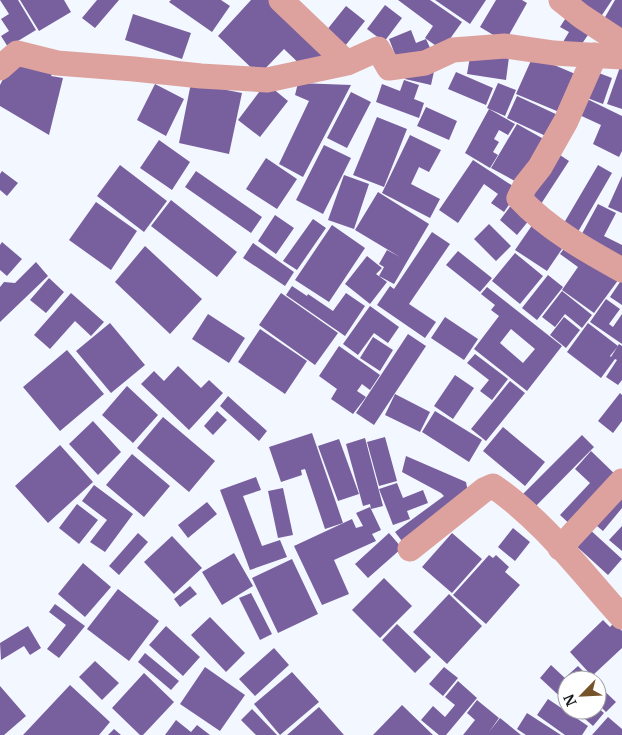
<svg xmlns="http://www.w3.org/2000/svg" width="622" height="735" viewBox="0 0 622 735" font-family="Merriweather,serif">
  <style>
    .building { fill: #78609e; fill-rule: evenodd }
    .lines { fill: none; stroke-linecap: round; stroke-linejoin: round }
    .minor { stroke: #dea29e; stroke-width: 25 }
  </style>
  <rect width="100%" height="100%" fill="#f3f7ff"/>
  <path class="building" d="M0,0H18L36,30L8,47L1,36L9,31L1,19L9,14Z
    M20,0H64L71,12L39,31Z
    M97,0H119L95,28L82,18Z
    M171,0H221L230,6L212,32L169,2Z
    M251,0H270L325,52L307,71L284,49L259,75L218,36Z
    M398,0H430L462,22L442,50L425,38L433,26Z
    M435,0H486L470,24Z
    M496,0H522L527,3L505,42L480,27Z
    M575,0H612L600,18Z
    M615,0H622V37L601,24Z
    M385,5L402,18L384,42L367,29Z
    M346,6L365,21L341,51L322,36Z
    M569,13L592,29L577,51L563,42L569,32L560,27Z
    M133,14L191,33L182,59L125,40Z
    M411,30L416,43L426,39L431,50L398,62L389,39Z
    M471,51L509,57L506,80L467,74Z
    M533,56L580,76L564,114L516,94Z
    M14,58L55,69L51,76L63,78L49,135L0,106V85Z
    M435,67L431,85L405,79L408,68Z
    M620,67H622V109L607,104Z
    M591,70L612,78L603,104L582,96Z
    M456,72L493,88L486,105L448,89Z
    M404,80L419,85L414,99L424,103L419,118L376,102L382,84L400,91Z
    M191,83L242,93L229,154L179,143Z
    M266,83L288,101L260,137L238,120Z
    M298,83L351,85L303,177L279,164L309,101L295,95Z
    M498,83L516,90L505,116L487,108Z
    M155,84L184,99L166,136L137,120Z
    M351,92L371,102L347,148L327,138Z
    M517,96L560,116L550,138L507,118Z
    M581,96L622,116V151L619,157L593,144L601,125L573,112Z
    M426,107L457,121L449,140L417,126Z
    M489,109L515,124L508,135L499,130L494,139L499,142L493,152L498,155L490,168L465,153Z
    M377,117L407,129L384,187L353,175Z
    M517,124L549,142L524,186L491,168Z
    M410,135L441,150L429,172L419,167L411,184L440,199L430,218L382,193Z
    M159,140L190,162L172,190L140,168Z
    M324,145L351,158L323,214L296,200Z
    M554,151L569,161L539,207L524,197Z
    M266,158L297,179L277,209L246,189Z
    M473,160L519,190L504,212L491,203L498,194L484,184L458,223L439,210Z
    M120,165L167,201L144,232L97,196Z
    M598,165L612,173L575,237L561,228Z
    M2,171L18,183L7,196L0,190V174Z
    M196,171L262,217L251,233L185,187Z
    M344,175L369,184L354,229L328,220Z
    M622,176V213L608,207Z
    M378,192L429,224L394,284L379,276L384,267L379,264L387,250L400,257L355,230Z
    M171,200L237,252L217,277L151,226Z
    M96,202L137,231L111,270L69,240Z
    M512,204L530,219L517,235L500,220Z
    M598,204L616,213L604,236L622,245V264L578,241Z
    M275,215L294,228L276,254L258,241Z
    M313,219L326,228L297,270L283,261Z
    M535,221L566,243L547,271L515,250Z
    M489,224L511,246L496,261L474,239Z
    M332,225L365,248L329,302L295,280Z
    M432,232L450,244L409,304L436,322L425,338L377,305L390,286L394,289Z
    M2,242L22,259L7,276L0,270V245Z
    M569,242L619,279L594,313L562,290L578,267L560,254Z
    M253,243L294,272L285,286L243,258Z
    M145,246L202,299L170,334L115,282Z
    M458,251L492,278L480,292L446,265Z
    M515,253L543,276L520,304L492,281Z
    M367,256L382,268L376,274L387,282L370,304L345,284Z
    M36,262L48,276L0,322V287L4,282L15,283Z
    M548,275L563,287L537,320L522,308Z
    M49,278L64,292L46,313L30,300Z
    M622,279V305L610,297Z
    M292,286L307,296L308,294L333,311L346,293L365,306L345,336L286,295Z
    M487,287L562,346L527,391L474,349L499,316L491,310L495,305L481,294ZM511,329L535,349L523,363L500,343Z
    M562,291L592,315L582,328L565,314L555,327L542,317Z
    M71,293L104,322L91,336L75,321L50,349L34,335Z
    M281,293L338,333L315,365L259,325Z
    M606,299L620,309L609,324L613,327L622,314V344L590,322Z
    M370,306L399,327L388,343L374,333L358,355L343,344Z
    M208,314L245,338L229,363L192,339Z
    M445,317L478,339L464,360L431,338Z
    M564,317L580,330L566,348L550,335Z
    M110,323L145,365L111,393L76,351Z
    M588,323L618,346L610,356L611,357L619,344L622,346V380L618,385L606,377L617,360L615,359L601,378L567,352Z
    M260,329L307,361L285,394L238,362Z
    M408,334L426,346L374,425L356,413Z
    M373,337L393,350L380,371L360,358Z
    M339,346L380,375L370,390L362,384L357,391L366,397L353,414L331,399L337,389L319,376Z
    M67,350L104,394L60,431L23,387Z
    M475,354L508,379L492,400L480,391L489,380L467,363Z
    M178,366L201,388L209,380L223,393L189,430L141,384L154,371L164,381Z
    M455,375L474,388L453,419L434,406Z
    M510,381L525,393L486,441L471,429Z
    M127,386L158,415L133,443L102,415Z
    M620,393L622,395V421L613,433L598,421Z
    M395,394L430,412L420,432L385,415Z
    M228,396L267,431L259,441L220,406Z
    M217,411L227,420L213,435L204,426Z
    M435,411L482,440L469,462L422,432Z
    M163,417L215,461L189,492L137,448Z
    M93,421L121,452L98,475L69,444Z
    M503,427L545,462L525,486L483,451Z
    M312,433L343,523L325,529L305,469L301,470L302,475L281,482L269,447Z
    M582,435L594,447L533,509L521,496Z
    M385,437L397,481L379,486L367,442Z
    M365,438L383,506L371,509L370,504L363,506L346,444Z
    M339,439L359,494L338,501L318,446Z
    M60,445L93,482L48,523L15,486Z
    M591,451L620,479L574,528L560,515L590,483L575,469Z
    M132,454L170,486L144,517L106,485Z
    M406,456L466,482L469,497L405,545L395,532L444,496L441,493L402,472Z
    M256,477L261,490L243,496L262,546L280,540L287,557L250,570L220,490Z
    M397,483L403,498L423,490L428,503L407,511L410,519L393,525L379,489Z
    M622,484V508L603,531L591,521Z
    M94,485L133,514L105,552L90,542L107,520L82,501Z
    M283,488L293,535L278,538L268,491Z
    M207,502L217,514L188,538L178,525Z
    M77,504L98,520L79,544L59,528Z
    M370,507L381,530L372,534L376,541L334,560L349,594L322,605L294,546L352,519L356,528L363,526L356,513Z
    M622,526V551L609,540Z
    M587,527L622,559L608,575L573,543Z
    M513,528L530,542L515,561L498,547Z
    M138,533L148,542L119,575L109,566Z
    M389,533L402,548L368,578L355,564Z
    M452,533L482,559L452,593L422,567Z
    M172,536L202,568L174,594L144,562Z
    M234,553L253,586L222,605L202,572Z
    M489,555L493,558L496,555L509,567L505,572L520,585L486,624L453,595Z
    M292,559L318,614L278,633L252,578Z
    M83,563L111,587L85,617L58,594Z
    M384,578L412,606L380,638L352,610Z
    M190,586L197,594L180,607L174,599Z
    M118,589L159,621L129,661L87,629Z
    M251,593L272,634L260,640L239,598Z
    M449,594L482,626L447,664L413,632Z
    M55,604L85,626L59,658L47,649L66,625L49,612Z
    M210,617L245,653L226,672L191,635Z
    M603,620L610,627L614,623L622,631V648L592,676L570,652Z
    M397,624L431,657L415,673L382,640Z
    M28,626L41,648L30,655L24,646L1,660L0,643Z
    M166,626L200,657L183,676L149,645Z
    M274,648L289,665L255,696L239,679Z
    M145,653L179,681L171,690L138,662Z
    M95,661L119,683L102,700L79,677Z
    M551,665L567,680V703L540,678Z
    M578,666L592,680H573L568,675Z
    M205,667L245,695L220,731L180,704Z
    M444,667L458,678L443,696L429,684Z
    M292,672L319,702L280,735L254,704Z
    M144,673L174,702L143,735H140L112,708Z
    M458,681L477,698L446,735H439L421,720L433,706L445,717L455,705L445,697Z
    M597,684L616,702L606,712L597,703Z
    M70,685L110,722L99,735H23Z
    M0,686L26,716L4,735H0Z
    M548,699L588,726L582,735H565L537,715Z
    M477,700L499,718L489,732L500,718L521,735H463L475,720L467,713Z
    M402,705L433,735H373Z
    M319,707L344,735H287Z
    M597,707L604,713L593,726L575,710H597Z
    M252,709L277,735H256L241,720Z
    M527,713L561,735H526L517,729Z
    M608,717L622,729V735H592Z
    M176,720L191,732L197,725L210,735H165Z
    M114,729L121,735H108Z"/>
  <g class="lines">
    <path class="minor" d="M281,0L347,63
      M561,0L581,16L622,43
      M595,55L566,121L540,167L525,186L519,198C548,229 586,250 622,270
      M0,68L17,53L57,63L134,69L201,76L267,80L347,63L378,49L389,68L425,63L453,50L505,46L554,53L622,57
      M560,548L622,481
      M410,549L484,490L493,486C544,521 581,572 622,617"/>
  </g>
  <g transform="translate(582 695) rotate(246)"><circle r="24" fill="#ffffff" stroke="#a2a3a4"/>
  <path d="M0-4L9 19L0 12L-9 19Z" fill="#75542b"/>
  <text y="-8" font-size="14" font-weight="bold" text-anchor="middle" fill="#16181b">N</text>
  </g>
</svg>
